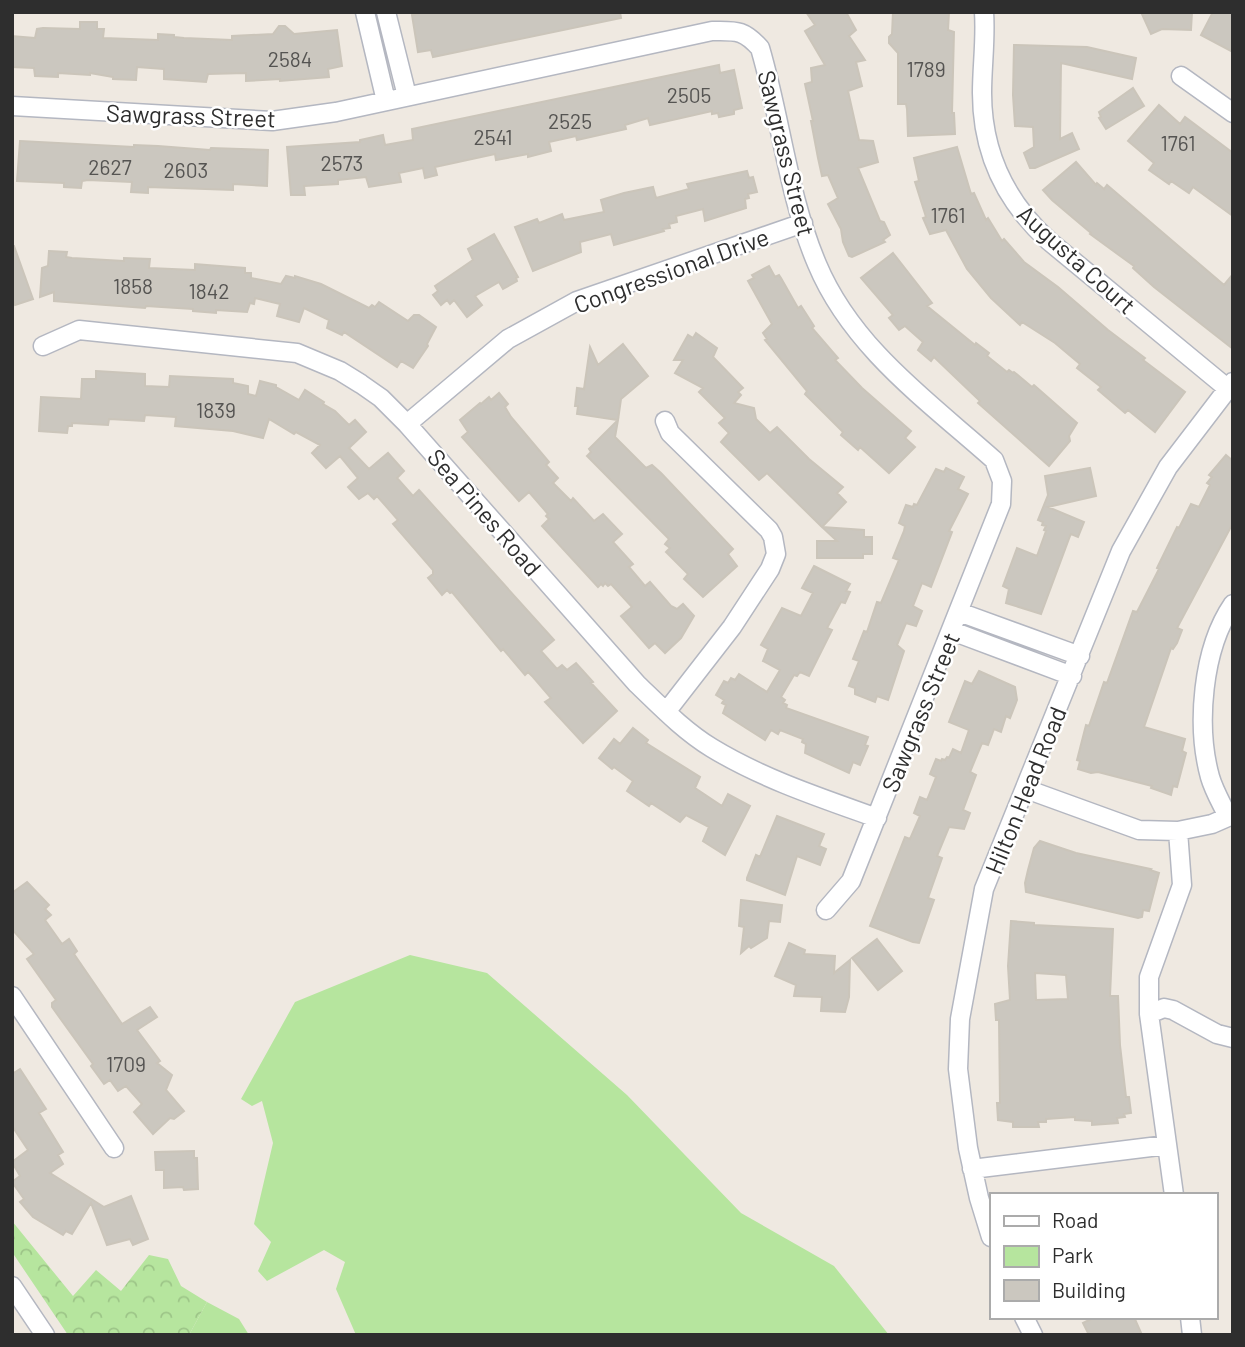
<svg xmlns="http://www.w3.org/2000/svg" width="1245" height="1347" viewBox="0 0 1245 1347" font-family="Barlow,sans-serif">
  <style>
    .green { fill: #b6e59e }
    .forest { fill: url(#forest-crowns) }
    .building { fill: #cbc7bf; stroke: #cbc5ba; stroke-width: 2; fill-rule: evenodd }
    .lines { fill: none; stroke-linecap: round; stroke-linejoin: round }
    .minor-casing { stroke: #b4b7c1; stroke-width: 21 }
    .minor { stroke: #fff; stroke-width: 18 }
    .labels { text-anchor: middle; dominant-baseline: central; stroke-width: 5; stroke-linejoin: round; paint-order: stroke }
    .number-label { font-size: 21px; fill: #555452 }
    .street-label { font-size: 24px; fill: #2e2e2e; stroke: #fff }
  </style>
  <defs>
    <pattern id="forest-crowns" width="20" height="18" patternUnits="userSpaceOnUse" patternTransform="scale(1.75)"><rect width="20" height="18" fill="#b6e59e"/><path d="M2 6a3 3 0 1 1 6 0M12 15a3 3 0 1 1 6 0" fill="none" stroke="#9dc588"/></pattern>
  </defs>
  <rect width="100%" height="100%" fill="#efe9e1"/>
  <path class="green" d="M410,955L487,973L627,1095L741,1213L834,1266L889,1335H356L336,1289L345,1262L324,1250L267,1281L258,1271L271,1242L254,1224L273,1143L262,1101L252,1106L241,1099L295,1002Z
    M207,1302L239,1319L249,1335H189Z"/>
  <path class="forest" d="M12,1221L73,1296L96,1270L121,1291L149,1255L168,1259L181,1286L207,1302L189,1335H68L12,1252Z"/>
  <path class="building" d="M424,12H620L621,18L433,57L431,50L418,52L412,15Z
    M806,12H846L856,30L849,36L865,60L856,62L862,86L848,91L859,140L873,141L878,162L858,168L880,221L884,222L890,235L883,240L885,242L852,257L849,256L843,242L841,229L828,204L838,198L828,175L822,176L818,158L811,121H813L805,84L812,82L811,68L825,65L805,31L815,25Z
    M893,12H949L948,30L954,32L952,113H954L955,134L908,136L907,109L906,104H898V53L889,43V37L892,34Z
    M1141,12H1192L1191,30L1162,29L1151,34Z
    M1213,12H1233V52L1201,35Z
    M80,22H97V29H104L103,38L158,40V34L174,35V37L184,38L232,40V36L273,34L279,26H285L294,34L337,30L342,66L328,69L329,77L280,81V79L246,81V73L208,74L206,82L164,79V69L137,67L136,80L113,79V77L90,73V75L58,73V77L35,76L34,68L12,67V36L35,38L37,29L43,28L80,29Z
    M1014,45L1087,47L1136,58L1132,79L1061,63L1060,139L1072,133L1079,149L1035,168H1030L1024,153L1034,147L1033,127L1015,126L1013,95Z
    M719,65L720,73L734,70L742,108L734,110V114L719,117L718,113L712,114V111L650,125L648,118L625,125L626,129L577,140L576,136L549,142L551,151L528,157V154L496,160L495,154L435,167L437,175L425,178L423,168L399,173L401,182L369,187L366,177L338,180V184L304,186L305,195H291L287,147L360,142V140L383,135L385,145L413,140L412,129Z
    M1133,88L1144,106L1106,129L1099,118L1101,117L1099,112Z
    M1159,105L1180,124L1185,117L1233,153V216L1193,187L1189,193L1171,181L1169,184L1149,170L1154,163L1128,141Z
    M20,141L134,147V145L158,146L210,150L211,148L268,150L267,186L233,184V190L148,187V193L131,192L132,182L88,180L82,181L81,188L64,187V183L17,181Z
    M957,147L971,194L974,193L986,220L988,218L1002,241L1004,239L1024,262L1058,287L1108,330L1145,358L1143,360L1185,392L1155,432L1128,410L1125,413L1098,390L1101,387L1077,368L1080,364L1055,343L1022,322L1020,325L991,298L967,269L946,230L930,234L923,218L926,217L915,182L919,181L914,158Z
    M1076,162L1096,185L1097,183L1104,189L1107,185L1224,285L1233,274V349L1154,287L1133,268L1134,266L1090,234L1091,233L1052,200L1043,190Z
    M747,171L749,178L753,177L757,192L748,194L749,198L745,199L746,208L705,221L703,209L676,216L677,222L669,224L670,228L663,229L664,231L614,245L611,234L580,242L581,252L533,271L515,227L537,219L539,223L562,214L564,220L604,212L601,200L624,193L653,187L656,198L689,189L687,184Z
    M494,234L518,277L516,278L517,281L503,289L499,282L475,296L482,305L467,317L454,300L450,304L447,300L441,305L433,295L438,291L435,286L473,260L468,249Z
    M12,246H14L33,299L15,305L12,298Z
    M49,251L67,252L66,257L72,258L124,261V258L150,259L149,268L195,270V264L245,268V273H251V278L281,284L286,276L295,278V276L321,284L369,308L372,305L375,307L379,302L408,321L414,315H419L436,327L427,344L428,346L413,368L401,361L397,367L344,332L342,335L327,328L329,320L304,308L299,322L277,316L280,304L255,298L254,304L250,303L247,312L216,310V313L193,311V309L146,306L145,308L54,301V292L40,297L42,268L48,266Z
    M893,253L932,303L927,306L975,345L976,343L989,353L987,356L1007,372L1009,370L1013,373L1014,372L1032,387L1034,385L1077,423L1069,436L1070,441L1049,466L978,403L980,401L934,357L931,361L918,350L923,342L905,326L899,330L889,318L893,315L861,278Z
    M769,266L775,277L779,275L781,278L798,308L801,306L814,326L812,328L838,358L835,360L862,388L911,431L905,438L915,447L889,473L860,447L858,450L841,435L843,432L805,394L807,391L765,340L767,339L763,333L772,324L748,281L754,278L752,275Z
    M696,333L717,348L713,357L743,388L738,392L741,395L734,403L754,408L756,419L770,433L777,427L809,459L843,487L837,493L846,502L822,527L767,473L759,480L721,442L729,433L719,423L725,418L699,392L703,388L675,373L683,360H674L688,335L693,338Z
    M623,344L648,376L621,399L618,420L577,414L578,406H575L577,388L584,389L590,347L598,365Z
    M96,371L145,374V386L169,387L170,376L233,379V383L248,386V394L256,396L260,381L276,385V387L299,400L305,390L324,402L323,404L335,411L349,425L355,420L366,432L349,448L369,469L388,453L404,471L397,478L413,496L419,490L554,640L541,651L557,669L562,665L567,670L576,663L593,682L591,683L617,711L583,743L545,702L551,698L533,677L528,672L525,675L503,649L501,651L452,592L450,593L447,590L442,595L428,578L433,574V570L393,524L398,520L377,496L374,499L368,493L359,499L348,487L358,478L340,456L326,468L312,453L320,445L296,432L294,434L269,419L263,438L233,431L175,426L176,417L145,415L144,421L109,419L108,425L72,423V426H68L67,433L39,431L41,397L81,399L82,379H96Z
    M499,393L508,404L505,407L511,417L549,462L546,465L558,478L553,483L571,501L573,498L594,521L603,514L622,534L613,542L633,564L629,567L645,586L650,582L671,606L677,609L683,604L694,616L681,638L665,653L655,643L649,648L621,616L632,607L611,584L608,586L605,583L603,586L601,584L598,587L542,526L549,519L546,516L548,514L529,492L519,501L462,437L468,432L460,420L480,403L481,404L489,397L491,400Z
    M618,420L615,437L646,468L652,465L661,473L733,549L728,554L737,566L703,597L684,579L688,574L666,552L670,548L665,544L669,539L587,456L591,452L589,449Z
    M1226,455L1233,461V523L1177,628L1182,630L1177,643L1173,649L1171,648L1144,727L1185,739L1182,751L1186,753L1177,787L1173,786L1171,795L1151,788L1152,786L1098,772L1091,773L1078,769L1080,761L1077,760L1086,725L1089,726L1104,682L1107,683L1133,611L1137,612L1159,569L1157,568L1177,527L1179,528L1191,504L1199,507L1210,485L1207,483L1212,477L1209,475Z
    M946,468L964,477L958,489L968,494L949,531L952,532L931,587L922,583L913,606L922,611L916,626L906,623L897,645L904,651L888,700L877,696L875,702L855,694V688L849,686L859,661L853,659L864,631L867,632L877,602L881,603L899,560L893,558L904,531L905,526L899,523L906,505L913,507L914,504L917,505L936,469L944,472Z
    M1090,468L1096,496L1048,507L1084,522L1078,537L1071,534L1070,536L1041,614L1006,603L1009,589L1003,586L1017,548L1037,556L1046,531L1044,530L1046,526L1042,525L1043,522L1038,520L1048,495L1045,476Z
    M822,527L864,530V537H872V554H863V558H817V541H837Z
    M814,566L850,584L846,591L850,592L845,603L841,602L827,628L832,630L809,676L800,672L797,676L794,675L781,697L785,700L783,703L787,705L786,708L868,737L865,745L868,746L860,765L853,762L849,773L805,753L806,744L802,742L803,739L780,730L778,734L771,730L765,740L746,728L723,713L726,705L722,703L724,700L716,695L724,681L728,683L731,678L735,680L739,674L767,692L780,670L763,661L768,649L761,645L782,608L801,616L813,593L802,588Z
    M979,671L1015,687L1017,700L1010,718L1006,716L1001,732L994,729L988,745L982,743L970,772L976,775L963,810L970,813L964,829L949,827L937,856L942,858L928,898L934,900L919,943L913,942L870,926L905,837L910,839L920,816L914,813L920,797L927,800L936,777L930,774L936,759L941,761L942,759L945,760L947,757L949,758L953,749L961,753L969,730L949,722L965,681L972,684Z
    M633,728L648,740L646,743L700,777L695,788L722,806L728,794L750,806L725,855L703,841L709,827L686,815L680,822L651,803L649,806L627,791L633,781L614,767L612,769L599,758L614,739L620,744Z
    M777,816L824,834L819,846L826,849L820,865L797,856L785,895L747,880V878L756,855L760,857Z
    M1040,841L1076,853L1151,869L1150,870L1159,873L1149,911L1143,910L1142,917L1138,918L1026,892L1025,883L1028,870L1034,848Z
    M27,882L49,905L45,909L51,915L45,920L62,944L69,939L77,951L74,954L122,1024L150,1007L157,1017L137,1030L160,1061L157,1063L172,1075L166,1090L184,1111L174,1119L170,1118L153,1134L134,1112L142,1104L126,1086L118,1091L110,1080L104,1084L91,1066L93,1064L52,1007V1003L56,1000L27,959L34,954L12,929V893Z
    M741,900L782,905L780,922L769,921L767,938L751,948L749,946L741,953L744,927L739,926Z
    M1011,921L1034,923V925L1113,929L1110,996H1118L1120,1045L1126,1097H1129L1131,1113L1124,1114L1125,1117L1117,1118L1118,1123L1092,1125V1121L1075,1120V1117L1046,1119V1122H1038L1039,1127H1013V1122L998,1120L997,1103H1000L999,1020H996L995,1004L1010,1000L1008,966ZM1035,973L1066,975L1068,999L1036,1000Z
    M877,939L902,971L878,990L852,958Z
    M789,943L805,950L804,954L835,956L834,973L850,960L849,997L845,1012L821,1011L822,997L794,996L796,985L775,976Z
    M20,1069L46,1109L39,1113L63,1152L58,1155L63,1164L50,1173L104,1207L131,1196L148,1239L133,1245L130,1239L107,1245L91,1203L72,1234L66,1231L63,1235L33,1217L20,1202L24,1199L12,1182L20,1176L12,1162L28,1150L12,1126V1074Z
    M194,1151V1158H197L198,1189L184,1190L183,1187L164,1188V1170H156L155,1152Z
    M1095,1317H1134L1142,1335H1089L1083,1323Z"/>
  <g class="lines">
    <defs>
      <path id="minor" d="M365,12L386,101
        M386,12L407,96
        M984,12C986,39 982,66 982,93C982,153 1005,201 1049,241L1227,388
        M1181,76L1233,113
        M12,106L272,121L336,112L712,31C736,31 743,29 760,48C781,119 788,196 817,264C852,348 929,402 994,460L1002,481L1001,504L851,881L826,910
        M43,346L79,330L297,353L340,371L361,384L381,398L407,424L637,684C660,706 684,731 712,748C763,779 821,798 877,818
        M665,421L670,433L769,530L773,537L776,554L770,569L732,627L666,712
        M407,424L508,339L577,301L803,223
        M959,612L1080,656
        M952,631L1072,676
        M1026,789L1139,830L1178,831L1212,824L1228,817
        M1228,817C1222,804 1214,791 1210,777C1196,726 1202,649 1233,604
        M12,996L114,1148
        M1149,1014L1164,1008L1173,1010L1217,1034L1233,1038
        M972,1169L1167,1145
        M1174,1195L1149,1014V977L1182,885L1178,831
        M991,1237L979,1198L968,1148L958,1069L960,1019L984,889L1121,551L1168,467L1233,382
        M12,1286L45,1335
        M1024,1317L1033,1335
        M1190,1317L1192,1335"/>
    </defs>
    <use href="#minor" class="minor-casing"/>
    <use href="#minor" class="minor"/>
  </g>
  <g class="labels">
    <g class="number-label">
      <text x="290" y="58">2584</text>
      <text x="926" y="68">1789</text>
      <text x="689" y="94">2505</text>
      <text x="570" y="120">2525</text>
      <text x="493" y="136">2541</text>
      <text x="1178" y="142">1761</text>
      <text x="342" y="162">2573</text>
      <text x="110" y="166">2627</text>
      <text x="186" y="169">2603</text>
      <text x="948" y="214">1761</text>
      <text x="133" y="285">1858</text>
      <text x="209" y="290">1842</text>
      <text x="216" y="409">1839</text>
      <text x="126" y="1063">1709</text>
    </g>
    <g class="street-label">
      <text transform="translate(191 115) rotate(2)">Sawgrass Street</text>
      <text transform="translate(787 153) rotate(76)">Sawgrass Street</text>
      <text transform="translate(1077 259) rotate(42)">Augusta Court</text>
      <text transform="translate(671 270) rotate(-20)">Congressional Drive</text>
      <text transform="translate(485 512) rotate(49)">Sea Pines Road</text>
      <text transform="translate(920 712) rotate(-68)">Sawgrass Street</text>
      <text transform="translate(1025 790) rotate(-68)">Hilton Head Road</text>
    </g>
  </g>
  <rect width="1245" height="1347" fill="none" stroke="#2e2e2e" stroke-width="28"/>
  <rect x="990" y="1193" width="228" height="126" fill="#ffffff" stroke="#ababab" stroke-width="2"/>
  <rect x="1004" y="1216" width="35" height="10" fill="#ffffff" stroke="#ababab" stroke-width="2"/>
  <text x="1052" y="1228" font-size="21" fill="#2e2e2e">Road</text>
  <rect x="1004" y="1246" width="35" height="21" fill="#b6e59e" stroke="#ababab" stroke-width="2"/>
  <text x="1052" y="1263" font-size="21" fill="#2e2e2e">Park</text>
  <rect x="1004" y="1280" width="35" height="21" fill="#cbc7bf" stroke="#ababab" stroke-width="2"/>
  <text x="1052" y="1298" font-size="21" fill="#2e2e2e">Building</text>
</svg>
